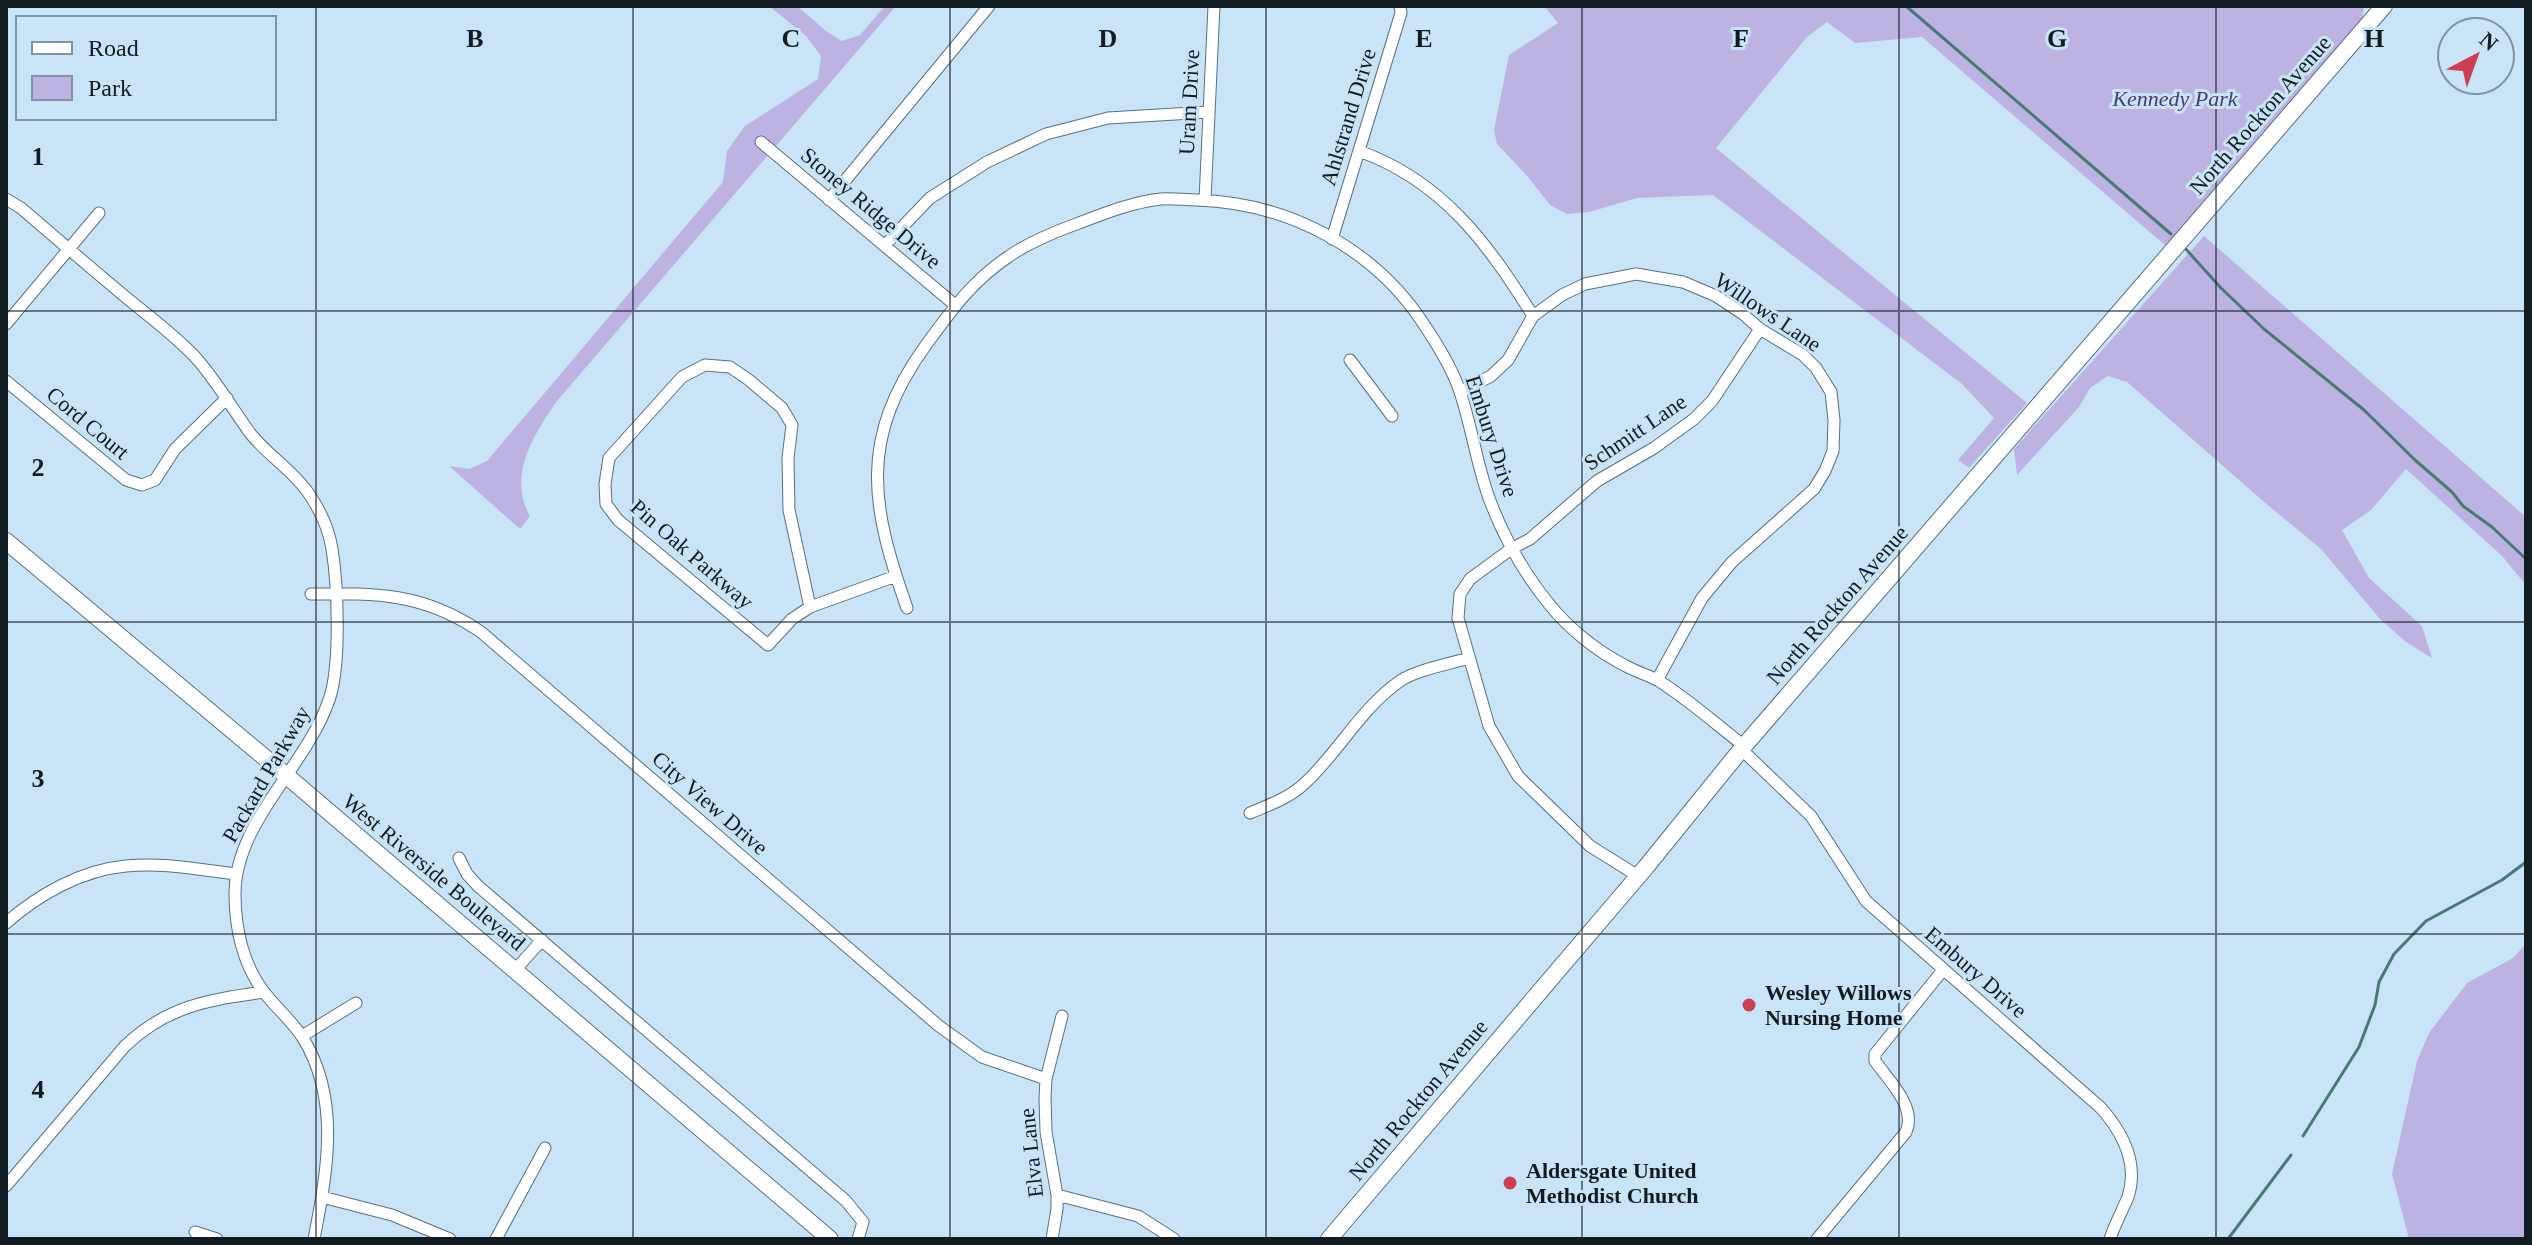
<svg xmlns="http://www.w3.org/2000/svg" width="2532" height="1245" viewBox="0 0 2532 1245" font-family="Georgia,serif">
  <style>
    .green { fill: #bdb3e3 }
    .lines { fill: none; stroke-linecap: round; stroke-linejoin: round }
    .stream { stroke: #487974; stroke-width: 3 }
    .street-casing { stroke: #587080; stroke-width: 13 }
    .secondary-casing { stroke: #587080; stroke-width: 18 }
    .primary-casing { stroke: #587080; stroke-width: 18 }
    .street { stroke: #fff; stroke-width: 11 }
    .secondary { stroke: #fff; stroke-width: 16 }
    .primary { stroke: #fff; stroke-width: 16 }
    .grid { fill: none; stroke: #111b22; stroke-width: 2; stroke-opacity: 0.55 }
    .poi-dot { fill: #ce3e52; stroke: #c9e4f7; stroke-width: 3 }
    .labels { text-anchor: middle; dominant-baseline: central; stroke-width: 6; stroke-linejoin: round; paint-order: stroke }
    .park-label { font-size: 22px; font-style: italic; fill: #4a3976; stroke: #c9e4f7 }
    .street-label { font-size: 22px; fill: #111b22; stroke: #c9e4f7 }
    .poi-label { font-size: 22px; font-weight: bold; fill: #111b22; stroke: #c9e4f7; text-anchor: start }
    .grid-label { font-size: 26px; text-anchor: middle; font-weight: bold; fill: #111b22; stroke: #c9e4f7; stroke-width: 6; stroke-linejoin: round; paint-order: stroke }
  </style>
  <rect width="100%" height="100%" fill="#c9e4f7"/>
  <path class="green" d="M769,6H797L826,31L842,41L860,35L885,6H896L557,401C534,434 507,476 530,516L520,529L449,466L470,469L487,461L723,182L727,151L745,126L818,79L821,56L806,36Z
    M1544,6H2364L2361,24L2166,246L1922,37L1855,43L1827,22L1807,37L1716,148L2027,403L1969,468L1958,460L1994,418L1962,384L1713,195L1637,198L1589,212L1567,214L1550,205L1529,178L1497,144L1494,130L1509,55L1558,23Z
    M2204,236L2526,517V585L2502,556L2406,469L2371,510L2342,530L2369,578L2422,626L2432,658L2406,642L2380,619L2321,549L2263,501L2127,382L2108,376L2090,388L2079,407L2017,475L2014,449Z
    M2526,944V1239H2409L2392,1174L2417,1061L2429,1033L2467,983L2513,958Z"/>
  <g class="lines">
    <path class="stream" d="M1906,6L2171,234
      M2184,247L2221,288L2264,329L2364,410L2415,460L2452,492L2463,506L2492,527L2526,559
      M2303,1136L2359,1047L2375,1005L2379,982L2394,954L2426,921L2502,880L2526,862
      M2228,1239L2291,1155"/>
    <defs>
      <path id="street" d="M761,142L955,305
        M1359,151C1443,181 1488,244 1533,316
        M6,199L21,208C57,239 92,269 128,299C151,318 176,336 197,359C217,382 232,408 250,433C267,455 293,470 309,494C320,510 329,530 332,549C338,586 341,666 329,700C306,767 235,822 235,894C235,928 243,965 264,992C276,1008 292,1021 303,1038C341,1100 327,1172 314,1239
        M829,200L989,6
        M1205,200L1214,6
        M1332,239L1401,13L1400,6
        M885,245L930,198L987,162L1046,134L1108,118L1209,112
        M6,324L99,213
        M1350,360L1392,416
        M6,381L126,480L142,485L155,480L175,449L227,398
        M1460,392L1491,376L1508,360L1533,316L1562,295L1585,284L1636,274L1683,282L1716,296L1743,314L1760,329L1803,355L1816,368L1831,392L1834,420L1833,451L1825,471L1814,489L1732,562L1702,598L1657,680
        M311,594C377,593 424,593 481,632L939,1026L982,1057L1046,1079
        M810,607L789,510L788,458L792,425L782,408L749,380L730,367L705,365L682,377L609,458L605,484L606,504L618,520L768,645L792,619L810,607L896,576
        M907,608C871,506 858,439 926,345C951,311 972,281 1008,257C1029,242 1054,232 1079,223C1105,213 1133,202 1161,199C1172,198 1185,200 1197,200C1288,203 1375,248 1425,326C1439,347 1454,371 1461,395C1472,429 1477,465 1489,498C1503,536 1524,573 1549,604C1569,629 1598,652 1626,666C1637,672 1648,675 1659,681C1689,700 1716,724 1744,746
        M1741,749L1811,816L1866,901L2101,1108C2123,1133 2139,1163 2128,1197C2122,1211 2115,1224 2110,1239
        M1250,813C1269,805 1289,798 1304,784C1339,752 1360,709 1400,681C1416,670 1449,664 1469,658
        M459,858L467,874L478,886L846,1201L863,1222L858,1239
        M1638,876L1590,846L1518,776L1489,726L1458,618L1460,594L1470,579L1511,549L1530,539L1597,481L1654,448L1694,419L1712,401L1760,329
        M6,923C39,894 82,870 126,866C162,862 201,870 237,874
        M515,970L542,940
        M302,1036L356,1003
        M6,1186L125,1046C167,1006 208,1000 264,992
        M1057,1195L1138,1216L1174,1239
        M322,1197L392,1215L450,1239
        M195,1232L217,1239
        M496,1239L545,1148
        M1052,1239L1057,1209V1195L1046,1132L1045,1098L1046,1079L1062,1016
        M1817,1239L1906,1132C1917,1107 1889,1081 1875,1061V1054L1943,970"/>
      <path id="secondary" d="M1329,1239L1646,867L1744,746L2384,6"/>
      <path id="primary" d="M6,541L288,777L830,1239"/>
    </defs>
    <use href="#street" class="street-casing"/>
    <use href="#secondary" class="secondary-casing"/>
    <use href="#primary" class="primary-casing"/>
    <use href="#street" class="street"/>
    <use href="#secondary" class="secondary"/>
    <use href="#primary" class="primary"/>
  </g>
  <path class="grid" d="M316,6V1239M633,6V1239M950,6V1239M1266,6V1239M1582,6V1239M1899,6V1239M2216,6V1239M6,311H2526M6,622H2526M6,934H2526"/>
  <g class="poi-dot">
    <circle cx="1749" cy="1005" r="8"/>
    <circle cx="1510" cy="1183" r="8"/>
  </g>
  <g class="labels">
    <g class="park-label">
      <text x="2175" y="98">Kennedy Park</text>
    </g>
    <g class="street-label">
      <text transform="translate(1189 102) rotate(-87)">Uram Drive</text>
      <text transform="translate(2260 115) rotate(-49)">North Rockton Avenue</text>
      <text transform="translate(1348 117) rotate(-73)">Ahlstrand Drive</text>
      <text transform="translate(871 208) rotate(40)">Stoney Ridge Drive</text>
      <text transform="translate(1768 312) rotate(34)">Willows Lane</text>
      <text transform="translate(88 423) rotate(40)">Cord Court</text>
      <text transform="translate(1635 432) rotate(-34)">Schmitt Lane</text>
      <text transform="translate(1492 436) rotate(72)">Embury Drive</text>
      <text transform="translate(692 554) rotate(41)">Pin Oak Parkway</text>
      <text transform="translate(1837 605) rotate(-49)">North Rockton Avenue</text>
      <text transform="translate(266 774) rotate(-60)">Packard Parkway</text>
      <text transform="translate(710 803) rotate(41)">City View Drive</text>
      <text transform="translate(434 872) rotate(40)">West Riverside Boulevard</text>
      <text transform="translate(1976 972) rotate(41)">Embury Drive</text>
      <text transform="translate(1418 1100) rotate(-50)">North Rockton Avenue</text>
      <text transform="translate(1031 1153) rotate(-96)">Elva Lane</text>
    </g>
    <g class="poi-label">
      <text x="1765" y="992">Wesley Willows<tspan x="1765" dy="25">Nursing Home</tspan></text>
      <text x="1526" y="1170">Aldersgate United<tspan x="1526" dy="25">Methodist Church</tspan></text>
    </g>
  </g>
  <g class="grid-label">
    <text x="475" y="47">B</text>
    <text x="791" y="47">C</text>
    <text x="1108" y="47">D</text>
    <text x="1424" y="47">E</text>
    <text x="1741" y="47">F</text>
    <text x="2057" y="47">G</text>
    <text x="2374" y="47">H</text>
    <text x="38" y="165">1</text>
    <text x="38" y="476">2</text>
    <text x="38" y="787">3</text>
    <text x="38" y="1098">4</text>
  </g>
  <rect width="2532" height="1245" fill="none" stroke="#111b22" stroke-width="16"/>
  <rect x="16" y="16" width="260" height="104" fill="#c9e4f7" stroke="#7f94a2" stroke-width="2"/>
  <rect x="32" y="42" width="40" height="12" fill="#ffffff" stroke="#7f94a2" stroke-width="2"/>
  <text x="88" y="56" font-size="24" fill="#111b22">Road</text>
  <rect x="32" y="76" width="40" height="24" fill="#bdb3e3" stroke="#7f94a2" stroke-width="2"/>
  <text x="88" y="96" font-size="24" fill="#111b22">Park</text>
  <g transform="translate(2476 56) rotate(41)"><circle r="38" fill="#c9e4f7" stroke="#7f94a2" stroke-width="2"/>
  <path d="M0-6L14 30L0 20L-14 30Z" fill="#ce3e52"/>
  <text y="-12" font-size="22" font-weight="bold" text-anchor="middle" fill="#111b22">N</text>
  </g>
</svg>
